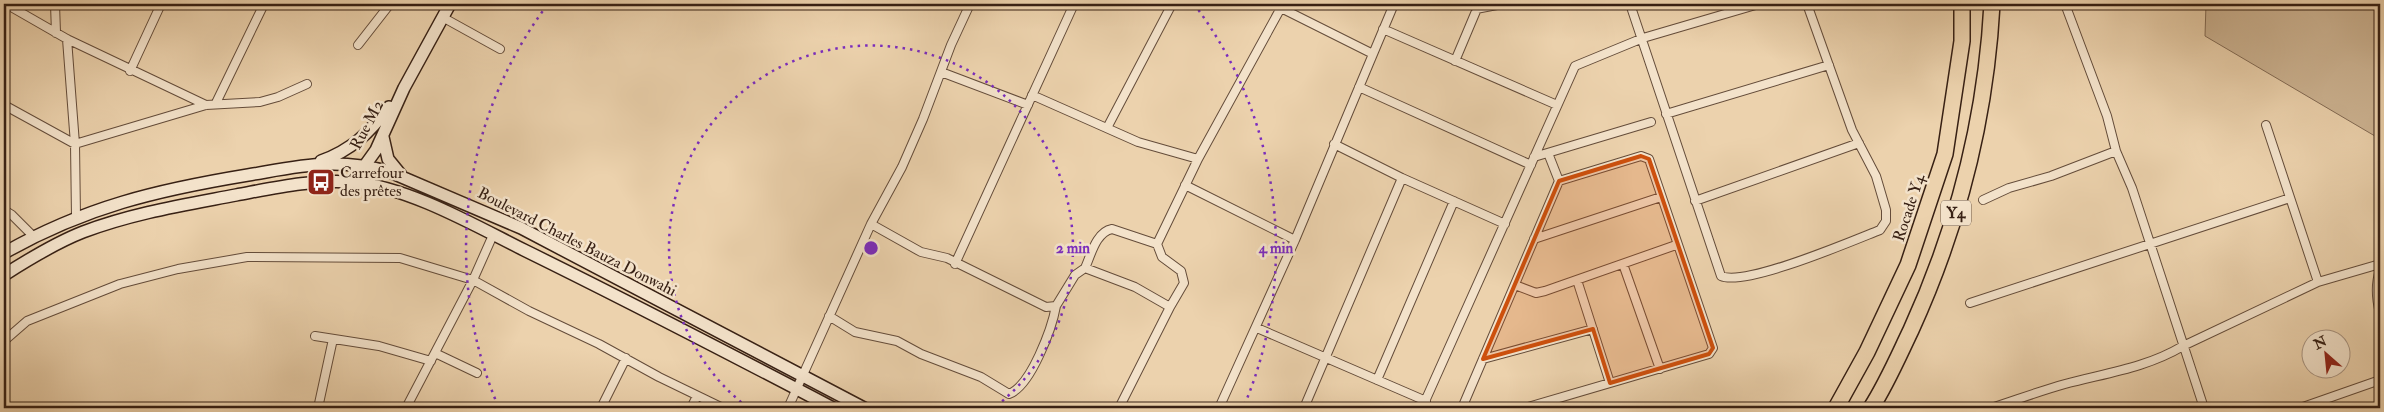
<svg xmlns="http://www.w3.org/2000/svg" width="2384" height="412" viewBox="0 0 2384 412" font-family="'IM FELL Double Pica',serif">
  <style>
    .green { fill: #cdb493; stroke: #826a54 }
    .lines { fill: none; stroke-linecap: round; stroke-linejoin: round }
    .street-casing { stroke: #644c3a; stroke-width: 10 }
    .secondary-casing { stroke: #372014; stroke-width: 14 }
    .highway-casing { stroke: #372014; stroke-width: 18 }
    .street { stroke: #f3e2ca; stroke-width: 8 }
    .secondary { stroke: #f3e2ca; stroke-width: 11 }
    .highway { stroke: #ecd2ad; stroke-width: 15 }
    .marked { fill: #cd500d; fill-opacity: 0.2; stroke: #cd500d; stroke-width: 4; stroke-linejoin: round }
    .ring { fill: none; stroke: #7b2cbf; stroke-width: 2.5; stroke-dasharray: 2.5 5 }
    .labels { text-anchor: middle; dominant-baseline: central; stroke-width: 5; stroke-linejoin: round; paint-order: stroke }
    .shield { fill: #f3e2ca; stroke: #6f5a4b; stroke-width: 1 }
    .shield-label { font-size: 15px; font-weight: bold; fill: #372014 }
    .street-label { font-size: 16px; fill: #372014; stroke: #f3e2ca }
    .poi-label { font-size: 16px; fill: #372014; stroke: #f3e2ca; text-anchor: start }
    .centre { fill: #7b2cbf; stroke: #f3e2ca; stroke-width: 2.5 }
    .ring-label { font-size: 15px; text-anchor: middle; font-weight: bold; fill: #7b2cbf; stroke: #f3e2ca; stroke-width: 5; stroke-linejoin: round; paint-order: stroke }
  </style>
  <rect width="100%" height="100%" fill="#ecd2ad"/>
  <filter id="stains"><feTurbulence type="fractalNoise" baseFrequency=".004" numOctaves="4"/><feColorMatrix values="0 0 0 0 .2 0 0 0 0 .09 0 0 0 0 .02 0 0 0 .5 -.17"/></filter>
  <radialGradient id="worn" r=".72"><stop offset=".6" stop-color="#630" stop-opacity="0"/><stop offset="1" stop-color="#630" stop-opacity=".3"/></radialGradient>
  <path class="green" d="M2206,4H2380V139L2205,36Z"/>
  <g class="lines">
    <defs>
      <path id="street" d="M6,4L67,39L206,105
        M55,4L56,33
        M1273,4L1371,53
        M1630,4L1721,276C1745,287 1852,241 1880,230L1886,221V210L1876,176L1852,130L1807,4
        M2065,4L2107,116L2116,151L2132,188L2204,408
        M1476,9L1502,4
        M444,18L500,49
        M1383,29L1557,105
        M67,39L75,144L76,217
        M358,45L390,4
        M1455,61L1479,4
        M130,71L161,4
        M941,72L1028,105
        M1359,87L1531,165
        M1032,95L1138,142L1198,159
        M216,103L264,4
        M4,105L75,144L206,105L260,102L278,97L307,84
        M1666,114L1829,65
        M2266,125L2318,282
        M1107,128L1172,4
        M1334,144L1402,178L1505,224
        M1534,157L1651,122
        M1185,185L1295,240
        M1983,200L2009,188L2051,176L2116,151
        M1695,201L1859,143
        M4,210L12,215L33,236
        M871,224L921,252L947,258L1046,307L1056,306L1075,275L1085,268L1135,287L1170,307
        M493,235L473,280L529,311L599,344L659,377L723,408
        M1534,239L1661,197
        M955,264L1074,4
        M1623,264L1660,369
        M1085,268C1091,255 1096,232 1112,229L1157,244
        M2380,270C2375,285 2376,298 2380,313
        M1577,280L1610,383
        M1515,285L1536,293L1545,291L1676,245
        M1970,303L2290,198
        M829,316L855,332L897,341L921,354L981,377L1009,394C1031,386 1052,328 1056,306
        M1257,328L1426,401
        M315,336L379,346L431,361
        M4,341L27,321L120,284L178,269L247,257L400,258L473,280L406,408
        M435,353L477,373
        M1483,359L1593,329
        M1377,380L1454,201
        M318,408L333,339
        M601,408L626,358
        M691,408L697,396
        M788,408L871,224L902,167L923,119L951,45L970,4
        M1119,408L1170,307L1184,283L1181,271L1162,257L1157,244L1198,159L1283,4
        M1219,408L1295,240L1394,4
        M1304,408L1402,178
        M1422,408L1575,66L1643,38L1759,4
        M1462,408L1559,181L1548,153
        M1525,408L1709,354L1713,348L1649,159L1641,156L1559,181
        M1991,408C2016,400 2040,391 2065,384C2106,373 2146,368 2183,346L2318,282L2380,264
        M2300,408L2380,380"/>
      <path id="secondary" d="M383,137L388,159L401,175
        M321,161C352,150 370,132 389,107
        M353,182L376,150L404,88L450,4
        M4,253C85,207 157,190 248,175C302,166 336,157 390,172L521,228L864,408
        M4,275C29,259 55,243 83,232C133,213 184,205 236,195C274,188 313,179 352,182C408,187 474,225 524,250C628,301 730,354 833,408"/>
      <path id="highway" d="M1836,408L1867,352L1908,265L1945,154L1962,41V4
        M1871,408C1887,383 1898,357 1911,330C1958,227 1986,117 1992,4"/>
    </defs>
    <use href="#street" class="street-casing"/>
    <use href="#secondary" class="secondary-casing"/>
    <use href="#highway" class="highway-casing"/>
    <use href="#street" class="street"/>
    <use href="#secondary" class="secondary"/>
    <use href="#highway" class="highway"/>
  </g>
  <path class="marked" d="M1641,156L1649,159L1713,348L1709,354L1610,383L1593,329L1483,359L1559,181Z"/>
  <g class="ring">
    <path d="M747 407A202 202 0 1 1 995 407"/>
    <path d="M498 406A405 405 0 0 1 548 4M1194 4A405 405 0 0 1 1244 406"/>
  </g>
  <defs>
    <symbol id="bus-square" viewBox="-11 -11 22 22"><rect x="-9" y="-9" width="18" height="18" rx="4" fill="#8f2418" stroke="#f3e2ca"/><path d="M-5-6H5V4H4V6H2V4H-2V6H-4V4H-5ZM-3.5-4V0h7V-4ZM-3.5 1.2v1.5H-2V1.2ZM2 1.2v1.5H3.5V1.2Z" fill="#fff"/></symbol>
  </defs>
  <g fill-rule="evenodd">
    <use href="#bus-square" x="305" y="166" width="32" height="32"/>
  </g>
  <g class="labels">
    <rect class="shield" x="1941" y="200.5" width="30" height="25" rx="4"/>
    <g class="shield-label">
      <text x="1956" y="213">Y4</text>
    </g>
    <g class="street-label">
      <text transform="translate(367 125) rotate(-62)">Rue M2</text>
      <text transform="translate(1909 208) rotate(-72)">Rocade Y4</text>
      <text transform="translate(577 242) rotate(27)">Boulevard Charles Bauza Donwahi</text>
    </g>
    <g class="poi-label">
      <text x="340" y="173">Carrefour<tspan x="340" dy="18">des prêtes</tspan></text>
    </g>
  </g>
  <circle cx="871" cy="248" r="8" class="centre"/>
  <g class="ring-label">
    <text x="1073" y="253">2 min</text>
    <text x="1276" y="253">4 min</text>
  </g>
  <rect width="2384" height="412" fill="none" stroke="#ecd2ad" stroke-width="20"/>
  <rect x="5" y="5" width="2374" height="402" fill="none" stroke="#372014" stroke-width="2.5"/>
  <rect x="10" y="10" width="2364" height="392" fill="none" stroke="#372014"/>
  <g transform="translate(2326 354) rotate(333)"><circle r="24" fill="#f3e2ca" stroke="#a89481"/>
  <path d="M0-4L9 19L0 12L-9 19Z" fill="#8f2418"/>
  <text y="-8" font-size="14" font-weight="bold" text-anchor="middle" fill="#372014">N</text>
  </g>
  <rect width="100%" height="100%" filter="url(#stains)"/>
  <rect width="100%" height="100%" fill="url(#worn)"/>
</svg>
